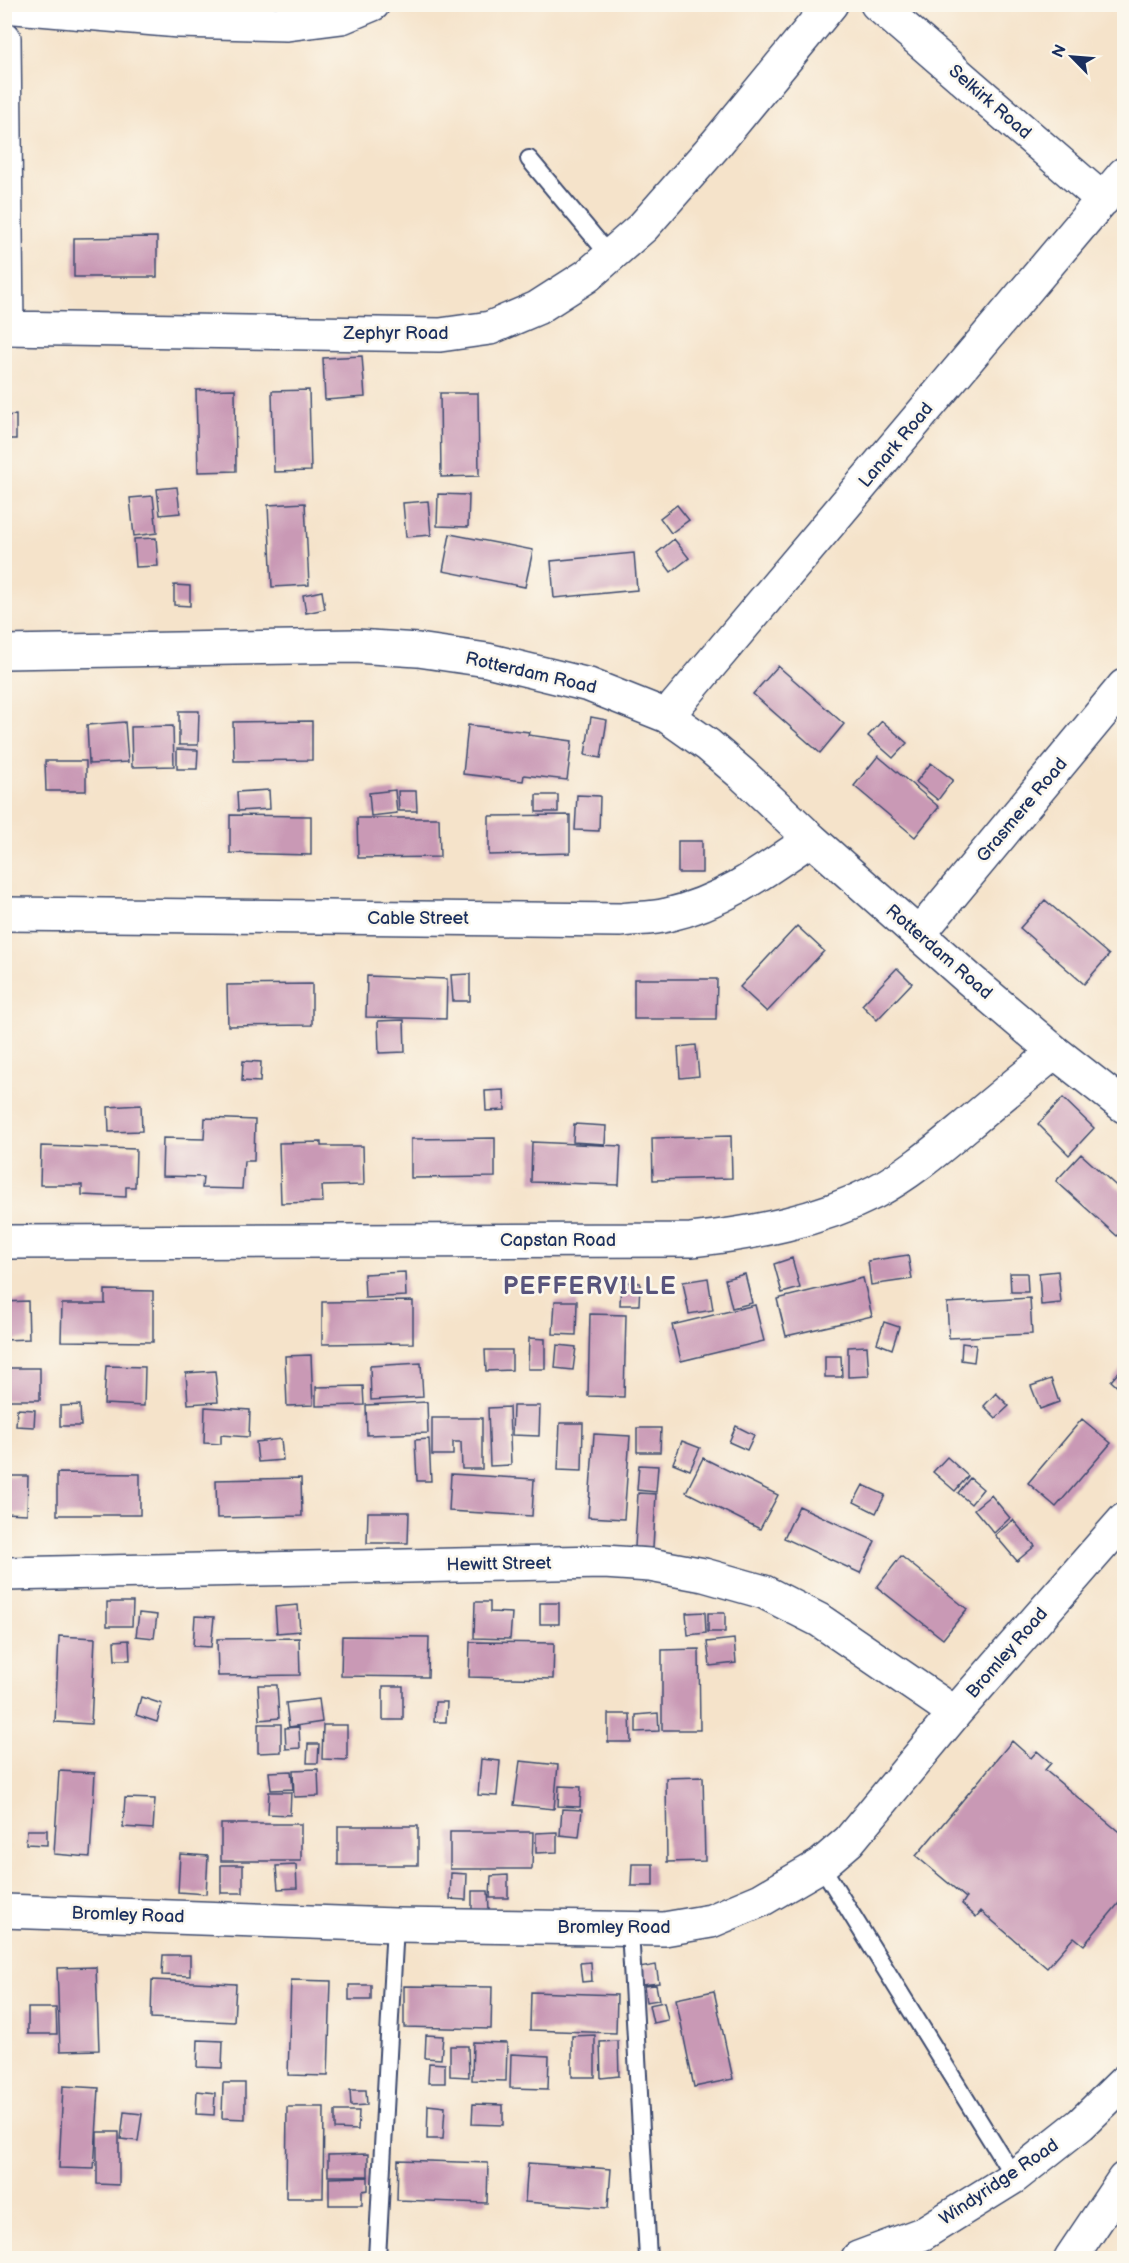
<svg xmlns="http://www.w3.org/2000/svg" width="1129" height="2263" viewBox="0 0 1129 2263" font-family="'Balsamiq Sans',sans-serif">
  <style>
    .building { fill: #c999b5 }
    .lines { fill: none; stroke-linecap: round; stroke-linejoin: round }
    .service-casing { stroke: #3c4a6e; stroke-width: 20 }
    .minor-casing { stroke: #3c4a6e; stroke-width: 36 }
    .tertiary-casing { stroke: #3c4a6e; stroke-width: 36 }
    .service { stroke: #fff; stroke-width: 16 }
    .minor { stroke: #fff; stroke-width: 33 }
    .tertiary { stroke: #fff; stroke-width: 33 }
    .labels { text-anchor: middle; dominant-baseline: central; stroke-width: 5; stroke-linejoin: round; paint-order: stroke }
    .street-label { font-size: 18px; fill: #1b2f5e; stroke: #fbf7ec }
    .district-label { font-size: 24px; font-weight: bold; letter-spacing: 1.5px; fill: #58547c; stroke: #fbf7ec }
  </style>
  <rect width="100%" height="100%" fill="#fbf7ec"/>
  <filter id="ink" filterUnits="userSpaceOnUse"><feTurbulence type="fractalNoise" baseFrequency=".0167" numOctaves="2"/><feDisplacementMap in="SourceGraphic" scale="12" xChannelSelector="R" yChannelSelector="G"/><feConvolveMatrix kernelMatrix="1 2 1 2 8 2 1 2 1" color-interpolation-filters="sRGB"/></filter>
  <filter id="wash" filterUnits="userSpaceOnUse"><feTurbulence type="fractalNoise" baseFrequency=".008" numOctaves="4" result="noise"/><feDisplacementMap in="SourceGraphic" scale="24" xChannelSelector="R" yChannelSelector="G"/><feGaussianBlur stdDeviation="1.35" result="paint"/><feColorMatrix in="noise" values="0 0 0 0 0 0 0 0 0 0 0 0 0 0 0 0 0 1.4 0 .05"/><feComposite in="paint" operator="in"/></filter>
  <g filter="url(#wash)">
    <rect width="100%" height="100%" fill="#f5e3ca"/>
    <g id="blocks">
      <path class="building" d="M157,237V277H74V238Z
        M362,356L365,397L325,400L323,358Z
        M235,389L236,471L198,472L196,390Z
        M309,390L311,471L274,472L272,391Z
        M440,393H478L479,476L441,477Z
        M16,415V439H4V416Z
        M177,487L180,513L160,515L157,489Z
        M438,494L469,495L468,527L437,526Z
        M153,496L157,533L134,536L130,498Z
        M428,501L431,535L406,537L403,503Z
        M305,503L309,585L272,587L268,505Z
        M677,505L689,520L671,533L660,518Z
        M450,534L533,550L525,587L443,571Z
        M156,538L158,566L136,567L134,539Z
        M674,539L689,558L671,572L657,553Z
        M634,553L637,590L554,598L551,561Z
        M174,585L190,586V606L174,605Z
        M322,591L325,609L306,613L303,595Z
        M778,666L844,724L820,753L753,694Z
        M179,711H199L198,745H179Z
        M591,717L607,720L601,758L585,755Z
        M312,721V760L234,761L233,722Z
        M882,721L907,743L893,758L868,736Z
        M125,722L128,762L89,764L87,725Z
        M468,725L529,732L528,735L572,741L567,780L524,775L523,781L463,774Z
        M173,726L174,766L132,767L131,727Z
        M177,749L198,750L197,769H177Z
        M878,756L939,807L915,837L854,786Z
        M45,761H86V791H46Z
        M931,763L953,780L938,800L916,782Z
        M269,790L270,809L238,811L237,792Z
        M395,790L397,813L371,816L369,793Z
        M398,791H416L417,811H399Z
        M536,795H558V812H536Z
        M577,795L600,796L599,831L575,830Z
        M230,815L311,816V855L230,853Z
        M570,815V853L489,855V816Z
        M357,818H439L440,857L358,858Z
        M678,841H702V873H678Z
        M1045,900L1109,955L1084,984L1020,928Z
        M797,926L824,951L767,1012L740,987Z
        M897,968L912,983L877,1020L862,1005Z
        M470,974V1001H453L451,975Z
        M367,976L447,979L446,1019L366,1017Z
        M634,979H717L716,1019H634Z
        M312,984V1025L228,1026L227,985Z
        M404,1020L405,1052L379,1053L378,1021Z
        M696,1045L699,1076L680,1078L678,1047Z
        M243,1061L261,1062L260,1082L242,1081Z
        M504,1090L505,1110L486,1111L485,1091Z
        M1063,1098L1094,1128L1069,1155L1038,1124Z
        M141,1105L142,1131L109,1132L108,1107Z
        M205,1118L255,1120L254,1161H244L242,1189L202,1188L203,1177L162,1176L163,1138L204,1139Z
        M574,1124L606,1126L605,1144L573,1142Z
        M731,1136L732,1178L653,1180L652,1138Z
        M495,1138V1177L411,1178V1139Z
        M321,1142V1146H363L364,1185L322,1186L323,1202L281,1203L279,1143Z
        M532,1142L621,1146L619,1185L531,1182Z
        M41,1146L136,1149L135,1187H126V1197L82,1195V1185H40Z
        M1081,1154L1124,1193V1228L1117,1236L1056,1181Z
        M908,1255L912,1279L871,1285L868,1261Z
        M792,1258L800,1288L782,1293L774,1264Z
        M1058,1271L1061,1303L1041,1305L1039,1273Z
        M405,1272L406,1296L365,1298L364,1274Z
        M1010,1273H1027L1028,1292H1011Z
        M745,1274L752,1303L732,1308L725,1279Z
        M708,1278L713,1310L689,1314L683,1282Z
        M863,1278L872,1316L786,1336L777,1299Z
        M621,1282L640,1283L639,1305H620Z
        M105,1290L153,1291V1342L61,1341L62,1304H105Z
        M1030,1298L1032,1334L949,1338L947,1303Z
        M28,1301L29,1339L4,1340V1302Z
        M413,1301V1343L322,1344V1302Z
        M555,1301H577L576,1335L553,1334Z
        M755,1305L764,1341L681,1361L672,1325Z
        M590,1314L626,1315L624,1397L588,1396Z
        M884,1322L899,1327L892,1349L877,1343Z
        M529,1338L545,1339V1369H528Z
        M962,1343L976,1345L974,1362L961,1360Z
        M557,1345L576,1347L573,1370L555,1368Z
        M867,1346L869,1376L848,1377V1347Z
        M485,1350H512V1370L486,1371Z
        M311,1355L313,1405L287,1406L285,1356Z
        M825,1356H841L842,1377H825Z
        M421,1363L423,1397L371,1400L370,1366Z
        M106,1366L145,1367L144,1406L104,1404Z
        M1124,1366V1393L1111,1381Z
        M4,1368H40V1400H4Z
        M215,1371L218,1402L188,1404L186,1373Z
        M1051,1379L1059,1402L1040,1409L1031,1386Z
        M363,1386L364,1405L316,1406V1387Z
        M996,1393L1009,1406L996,1418L984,1406Z
        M427,1402L428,1433L367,1435L366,1405Z
        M80,1405L81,1426H60V1406Z
        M513,1406H540L539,1436L512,1435Z
        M205,1407L250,1410L249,1437L221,1435V1444L204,1443Z
        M509,1407L511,1465L490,1466L488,1408Z
        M17,1409L35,1410L34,1427L16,1426Z
        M432,1418H482V1469H462L461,1442H453V1455H432Z
        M1082,1419L1111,1443L1056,1507L1028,1483Z
        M560,1423H583L582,1471L558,1470Z
        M736,1426L754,1435L747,1450L729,1442Z
        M637,1428H661L660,1452H637Z
        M594,1434L630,1436L624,1519L588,1517Z
        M281,1439L283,1460L258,1462L256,1442Z
        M429,1439L431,1481H417L415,1440Z
        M682,1441L700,1448L690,1470L673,1463Z
        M947,1457L968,1476L955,1491L933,1472Z
        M703,1458L778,1495L760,1529L686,1492Z
        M639,1465L658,1466L656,1492L637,1490Z
        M57,1473L140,1474V1515H57Z
        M451,1474L534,1479L532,1516L449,1511Z
        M4,1476H28L27,1514L4,1513Z
        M301,1478L302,1516L217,1518L216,1480Z
        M970,1478L983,1489L971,1504L958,1493Z
        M863,1485L885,1495L876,1513L854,1502Z
        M638,1493L656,1494L653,1548L635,1547Z
        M991,1495L1010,1518L994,1533L974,1509Z
        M799,1506L875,1541L860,1573L784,1538Z
        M368,1512H409L408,1543H367Z
        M1013,1520L1035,1546L1017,1561L995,1535Z
        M901,1556L967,1609L943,1639L877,1587Z
        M107,1602H133L132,1626H107Z
        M475,1602H490V1612L512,1613L510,1639L474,1638Z
        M540,1603H559V1624H540Z
        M298,1605L300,1631L277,1633L275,1607Z
        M705,1612L706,1633L688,1635L686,1613Z
        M139,1613L157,1615L154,1638L136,1636Z
        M708,1613H725V1632H708Z
        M195,1616L214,1617L211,1647L193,1646Z
        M59,1636L95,1638L91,1724L55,1722Z
        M342,1636L429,1637L428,1677L341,1676Z
        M299,1638L300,1675L218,1676L217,1639Z
        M734,1639L736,1663L710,1666L707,1642Z
        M129,1640L130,1660H115L114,1641Z
        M470,1642L554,1643L553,1679L469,1677Z
        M699,1649L700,1730H662V1650Z
        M258,1685H277L279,1718L260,1720Z
        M383,1686H403V1720H383Z
        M141,1697L162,1704L157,1722L136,1715Z
        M319,1699L322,1722L289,1727L286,1703Z
        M435,1702H447L446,1722H434Z
        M658,1713L659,1731L636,1732V1715Z
        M608,1714H630L631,1742H608Z
        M258,1724H281V1752L258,1753Z
        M323,1725H347V1760L322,1759Z
        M299,1727L300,1748L286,1749L285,1728Z
        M1012,1741L1031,1758L1037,1751L1051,1763L1045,1770L1124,1836V1897L1084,1945L1074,1937L1047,1968L981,1911L976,1917L962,1904L966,1898L916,1856Z
        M308,1744H319L318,1763H307Z
        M481,1759L500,1761L497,1796L478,1795Z
        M520,1761L558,1765L554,1809L514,1805Z
        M318,1769L319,1796L294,1797L293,1770Z
        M59,1771L95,1773L90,1857L54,1854Z
        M291,1771L293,1789L271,1790L269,1772Z
        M703,1777L705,1861L667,1862L666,1778Z
        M559,1786L581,1787L580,1807L558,1806Z
        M269,1792H291L290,1815L268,1814Z
        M125,1798L155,1799L153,1829L123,1827Z
        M562,1809L582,1810L579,1837L560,1835Z
        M221,1824H301V1861H221Z
        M338,1826H418V1865H338Z
        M27,1830H47V1845L26,1844Z
        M450,1832H533L532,1869H450Z
        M557,1832V1852L536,1853V1833Z
        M180,1854L208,1856L206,1894L178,1892Z
        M632,1864H653V1886H631Z
        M221,1865H243V1893H221Z
        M296,1865L297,1888L278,1889L276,1866Z
        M451,1873L467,1874L466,1900L450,1899Z
        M508,1875V1898H490L491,1876Z
        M472,1891H488L489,1910H472Z
        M163,1955H190V1976L162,1975Z
        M591,1962L592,1981L582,1982L580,1963Z
        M656,1965L659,1983L641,1985L639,1968Z
        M96,1967L99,2050L60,2051L57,1968Z
        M152,1980L236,1984L234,2022L151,2018Z
        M291,1980L331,1981L328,2076L288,2075Z
        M349,1985H371V2000H349Z
        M656,1985L659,2000L646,2002L644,1986Z
        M404,1986L492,1987L491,2029L404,2027Z
        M714,1991L733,2079L694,2087L676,1999Z
        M531,1992L617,1995L616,2033L530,2030Z
        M664,2002L668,2020L653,2023L649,2005Z
        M28,2008H56L57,2034H28Z
        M426,2035L443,2036L441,2059L425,2058Z
        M595,2035V2077H572V2036Z
        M198,2040L223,2041L222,2068L197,2067Z
        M618,2041L619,2076L601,2078L600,2042Z
        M473,2042L507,2043L506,2081L472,2080Z
        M450,2046H468L469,2077L450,2076Z
        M511,2054L549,2056L548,2089L510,2088Z
        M429,2063L445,2064V2083H428Z
        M223,2083H245V2119L222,2118Z
        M63,2086L99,2088L94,2169L59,2168Z
        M350,2090H366L367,2105L351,2106Z
        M197,2091L215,2093L214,2115L196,2114Z
        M473,2104L503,2105V2125L472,2124Z
        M428,2105L445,2107L443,2139H427Z
        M287,2107H324L323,2198H286Z
        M335,2111H359L358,2130L335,2129Z
        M124,2112L142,2114L138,2141L121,2139Z
        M97,2132H119V2185L97,2184Z
        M368,2154V2176H328V2155Z
        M398,2160L488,2163L487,2203L397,2200Z
        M528,2163L611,2169L608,2208L525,2202Z
        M368,2177V2190L362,2191V2205H329V2178Z"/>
    </g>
  </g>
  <g filter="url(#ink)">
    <use href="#blocks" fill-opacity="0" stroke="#3c4a6e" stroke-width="1.5"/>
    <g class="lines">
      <defs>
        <path id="service" d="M529,159L610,256
          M821,1865L1014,2177
          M630,1929L648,2258
          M377,2258L395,1925"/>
        <path id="minor" d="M877,4L1103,200
          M4,6L179,21L287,24L342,17L373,4
          M4,38L7,328
          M4,328L440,335L490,328L537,308L587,276L643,227L716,144L831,4
          M4,652L355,646L418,650L487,660L589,685L667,716L708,745L742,774L811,839L969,979L1055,1052L1124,1106
          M667,716L1124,174
          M4,914L621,920C636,918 652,919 667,915C723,902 765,871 811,839
          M919,934L1124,686
          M4,1242L691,1240C755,1233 818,1221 875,1192C909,1174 938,1149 967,1125C996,1100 1026,1076 1055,1052
          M4,1574L604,1562L650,1565L704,1575L764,1592L819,1620L955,1713
          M4,1911L395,1925L664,1929L711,1921L761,1900L821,1865L849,1841L955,1713L1124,1520
          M1071,2258L1124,2179"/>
        <path id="tertiary" d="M858,2258L922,2234L1014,2177L1081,2124L1124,2082"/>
      </defs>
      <use href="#service" class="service-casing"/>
      <use href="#minor" class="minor-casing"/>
      <use href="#tertiary" class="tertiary-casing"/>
      <use href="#service" class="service"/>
      <use href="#minor" class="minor"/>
      <use href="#tertiary" class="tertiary"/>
    </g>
  </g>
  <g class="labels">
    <g class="street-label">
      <text transform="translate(990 102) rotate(41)">Selkirk Road</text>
      <text x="396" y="333">Zephyr Road</text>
      <text transform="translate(896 445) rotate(-50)">Lanark Road</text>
      <text transform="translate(531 673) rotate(13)">Rotterdam Road</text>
      <text transform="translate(1022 810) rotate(-50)">Grasmere Road</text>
      <text x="418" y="918">Cable Street</text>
      <text transform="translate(939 952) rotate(41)">Rotterdam Road</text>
      <text x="558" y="1240">Capstan Road</text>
      <text transform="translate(499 1564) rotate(-1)">Hewitt Street</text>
      <text transform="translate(1007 1653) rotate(-49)">Bromley Road</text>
      <text transform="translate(128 1915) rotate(2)">Bromley Road</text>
      <text x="614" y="1927">Bromley Road</text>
      <text transform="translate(999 2182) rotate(-34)">Windyridge Road</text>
    </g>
    <g class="district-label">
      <text x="590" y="1286">PEFFERVILLE</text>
    </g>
  </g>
  <rect width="1129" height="2263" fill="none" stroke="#fbf7ec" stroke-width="24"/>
  <g transform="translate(1072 57) rotate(295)" stroke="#fbf7ec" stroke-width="4.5" paint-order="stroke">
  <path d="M0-4.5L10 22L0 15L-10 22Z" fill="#1b2f5e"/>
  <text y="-9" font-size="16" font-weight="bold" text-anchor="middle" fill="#1b2f5e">N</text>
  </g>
</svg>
